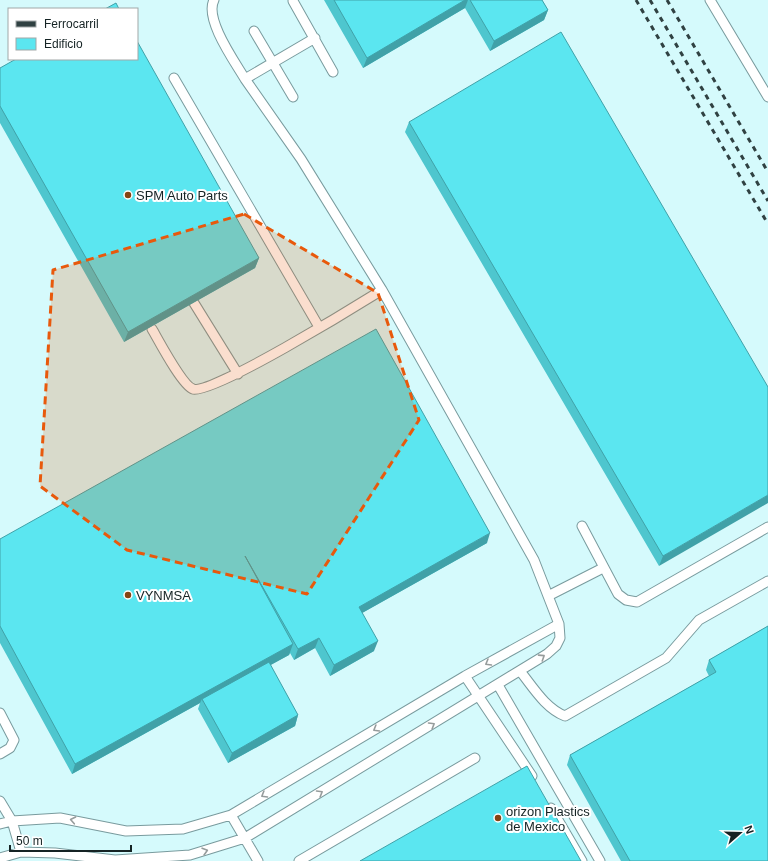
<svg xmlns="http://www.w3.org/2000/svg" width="768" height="861" viewBox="0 0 768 861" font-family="Arial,sans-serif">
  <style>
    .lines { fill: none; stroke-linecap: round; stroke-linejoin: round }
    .lane-casing { stroke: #799b9e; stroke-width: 11 }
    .lane { stroke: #fff; stroke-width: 9 }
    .rail { stroke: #304142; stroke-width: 3; stroke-dasharray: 5 5; stroke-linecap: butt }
    .wall { fill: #4ec6ce }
    .shaded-wall { fill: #40a1a8 }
    .building { fill: #5be6f0; stroke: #40a1a8 }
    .oneway { stroke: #969c9c }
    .marked { fill: #e8590c; fill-opacity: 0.2; stroke: #e8590c; stroke-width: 3; stroke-dasharray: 8 5; stroke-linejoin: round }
    .poi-dot { fill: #854312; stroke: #fff; stroke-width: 1.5 }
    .labels { text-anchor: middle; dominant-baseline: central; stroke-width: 4; stroke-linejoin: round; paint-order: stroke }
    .poi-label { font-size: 13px; fill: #152324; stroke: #fff; text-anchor: start }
  </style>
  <rect width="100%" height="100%" fill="#d5fafc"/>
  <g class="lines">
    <defs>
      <path id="lane" d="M214,0C204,19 235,62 245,79
        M710,0L768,97
        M293,1L333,72
        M254,31L293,97
        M174,78L319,327
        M194,303L238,374
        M152,329C159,341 182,385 193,389C210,396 358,305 382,290
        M582,526L618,594L626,600L637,602L768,527
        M548,596L603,568
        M520,671C533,687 545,708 565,716L666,658L699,620L768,581
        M465,676L532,776
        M498,685L600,861
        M0,713L14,740L10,748L0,754
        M0,801L12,821L21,852
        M551,808L582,861
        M231,815L258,861
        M0,824L12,821L60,818L126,831L183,829L231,815L465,676L559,624
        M0,858L21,852L55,853L115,860L190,855L245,838L547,654L556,646L560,638L559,624L534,560L382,290L301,159L245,79L315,38
        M299,861L475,758"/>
    </defs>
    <use href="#lane" class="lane-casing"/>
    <use href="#lane" class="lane"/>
    <path class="rail" d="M636,0L768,224
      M650,0L768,201
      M667,0L768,172"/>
  </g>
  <path class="wall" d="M324,0H542L548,10L544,20L490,51L465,8L363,68Z
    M0,68L259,258L255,268L124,342L0,123Z
    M409,122L768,387L659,566L405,132Z
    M0,539L487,543L362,613L374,651L330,676L315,648L294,660L290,653L289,655L270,665L298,715L295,726L228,763L198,709L200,703L72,774L0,643Z
    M768,626V861H621L567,765L570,755L709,676L706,670L709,660Z"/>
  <path class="shaded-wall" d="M465,0H468L465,8L363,68L367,58Z
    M548,10L544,20L490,51L494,41Z
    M259,258L255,268L124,342L128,332Z
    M768,495V503L659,566L663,556Z
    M490,533L487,543L355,617L359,607Z
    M319,638L315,648L294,660L298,649Z
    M378,641L374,651L330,676L334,665Z
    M293,644L289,655L203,702L202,699L200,703L72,774L75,764Z
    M298,715L295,726L228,763L232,753Z"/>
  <path class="building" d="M334,0H465L367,58Z
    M470,0H542L548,10L494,41Z
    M116,3L119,9H105Z
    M561,32L768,387V495L663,556L409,122Z
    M137,41L259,258L128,332L0,106V68L16,59H137Z
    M376,329L490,533L359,607L378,641L334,665L319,638L298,649L245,556L293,644L75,764L0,626V539Z
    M768,626V861H630L570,755L716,672L709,660Z
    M269,662L298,715L232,753L202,699Z
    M527,766L581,861H360Z"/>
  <defs><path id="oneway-chevron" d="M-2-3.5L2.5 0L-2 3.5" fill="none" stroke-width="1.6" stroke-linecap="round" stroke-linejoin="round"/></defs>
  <g class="oneway">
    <use href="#oneway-chevron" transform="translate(542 657) rotate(-33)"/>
    <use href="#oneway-chevron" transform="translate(488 663) rotate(150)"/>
    <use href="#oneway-chevron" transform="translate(432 725) rotate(-31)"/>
    <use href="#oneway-chevron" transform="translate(376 729) rotate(149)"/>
    <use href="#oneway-chevron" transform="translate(320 793) rotate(-31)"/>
    <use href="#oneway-chevron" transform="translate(264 795) rotate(149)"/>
    <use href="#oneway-chevron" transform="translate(73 820) rotate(-169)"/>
    <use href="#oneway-chevron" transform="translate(205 851) rotate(-16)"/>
  </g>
  <path class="marked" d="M244,214L378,293L419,420L307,594L127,550L40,486L53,270Z"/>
  <g class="poi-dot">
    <circle cx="128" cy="195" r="4"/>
    <circle cx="128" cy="595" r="4"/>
    <circle cx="498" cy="818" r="4"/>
  </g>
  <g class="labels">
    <g class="poi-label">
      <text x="136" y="195">SPM Auto Parts</text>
      <text x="136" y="595">VYNMSA</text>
      <text x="506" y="811">orizon Plastics<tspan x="506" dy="15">de Mexico</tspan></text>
    </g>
  </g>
  <rect x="8" y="8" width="130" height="52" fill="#ffffff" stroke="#a1a7a7"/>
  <rect x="16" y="21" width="20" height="6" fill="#304142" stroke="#a1a7a7"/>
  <text x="44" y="28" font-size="12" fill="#152324">Ferrocarril</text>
  <rect x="16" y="38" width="20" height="12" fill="#5be6f0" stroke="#a1a7a7"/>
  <text x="44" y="48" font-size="12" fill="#152324">Edificio</text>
  <g transform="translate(740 833) rotate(70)" stroke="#ffffff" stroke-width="3" paint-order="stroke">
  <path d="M0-3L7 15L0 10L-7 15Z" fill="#152324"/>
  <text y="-6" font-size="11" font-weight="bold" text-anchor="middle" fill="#152324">N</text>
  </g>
  <path d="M10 845v6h121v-6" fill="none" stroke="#152324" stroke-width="2"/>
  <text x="16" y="845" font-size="12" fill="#152324" stroke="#ffffff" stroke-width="3" paint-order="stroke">50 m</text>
</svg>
